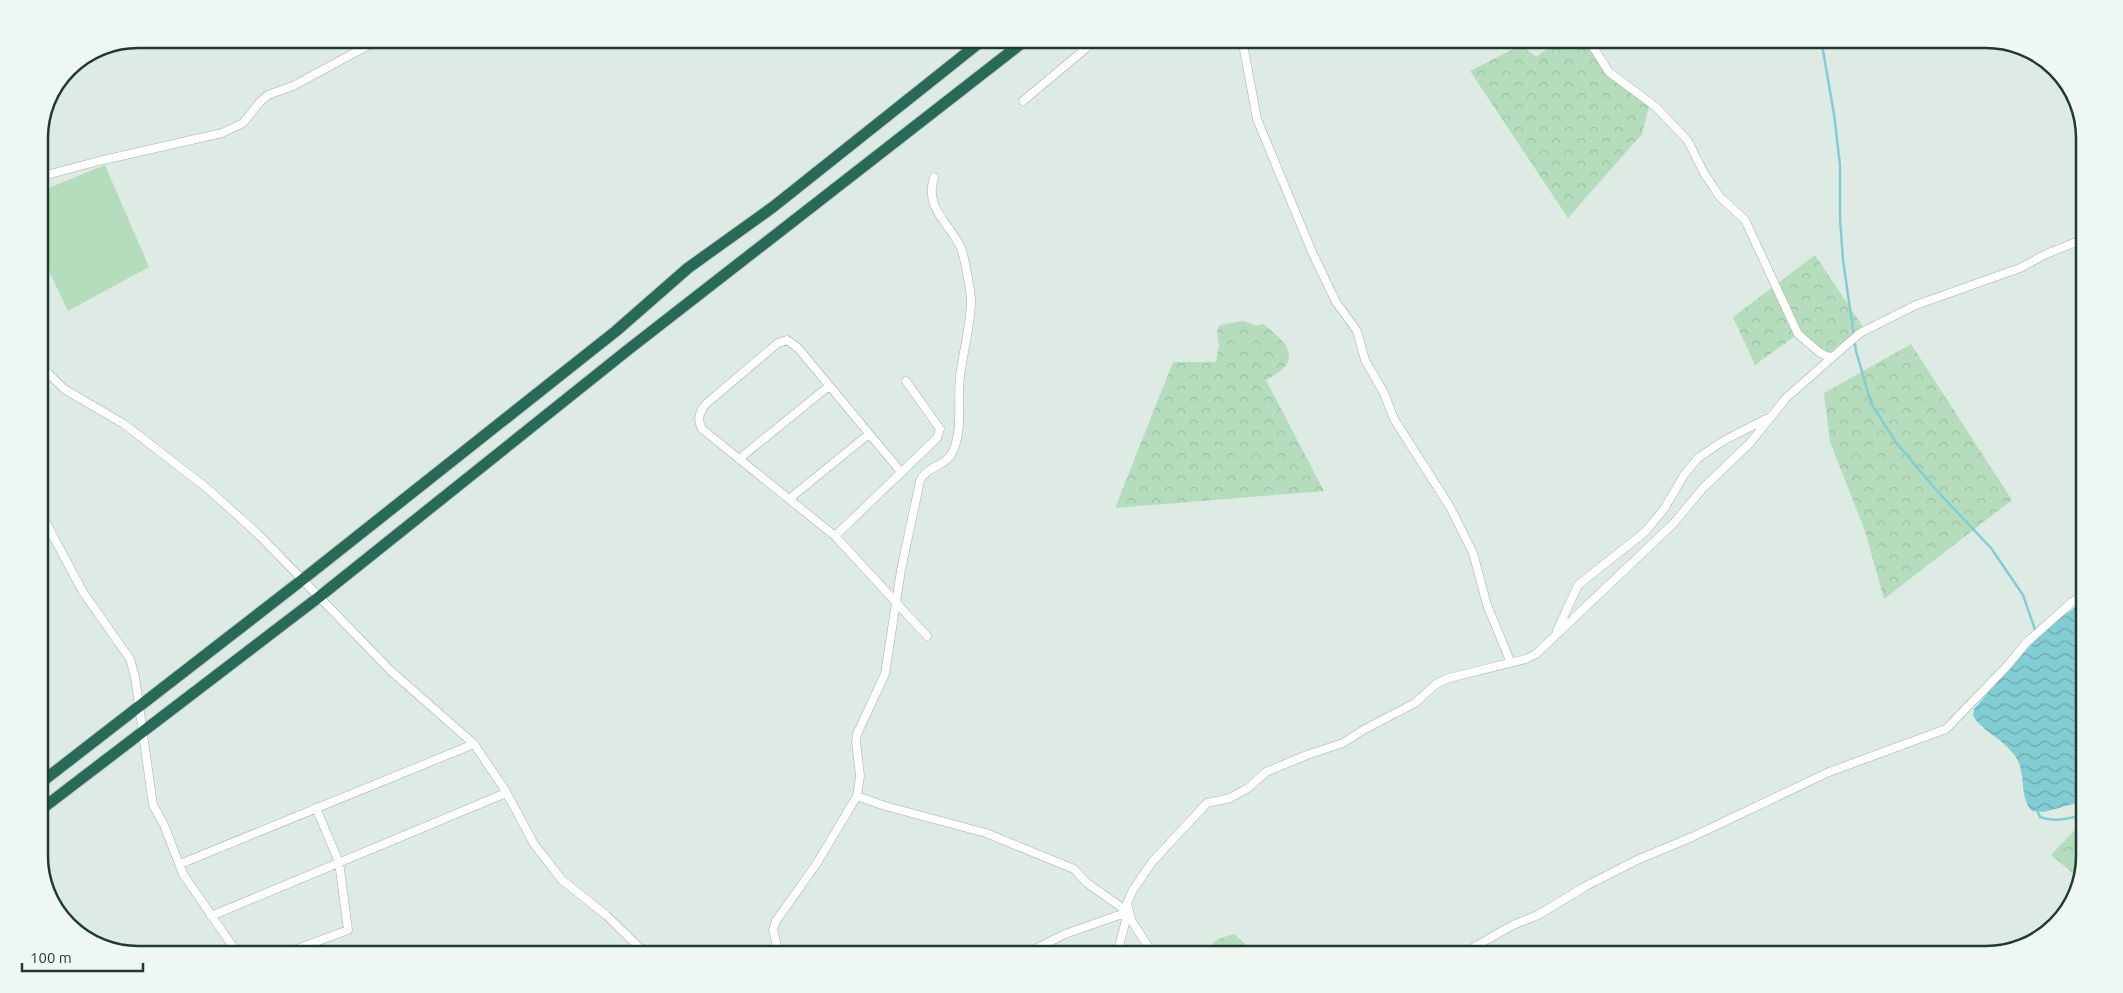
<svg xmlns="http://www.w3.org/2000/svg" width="2123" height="993" viewBox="0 0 2123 993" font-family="Ubuntu,sans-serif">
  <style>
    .grass { fill: #b5ddbd }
    .forest { fill: url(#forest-crowns) }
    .water { fill: url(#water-waves) }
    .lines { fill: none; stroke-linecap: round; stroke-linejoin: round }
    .stream { stroke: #82cdd4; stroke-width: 2.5 }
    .minor-casing { stroke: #a1b3ab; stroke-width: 9 }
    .highway-casing { stroke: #c0c8c5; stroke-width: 13 }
    .minor { stroke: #fff; stroke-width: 8 }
    .highway { stroke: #296957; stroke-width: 11 }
    .rim { fill: none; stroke: #1f3b31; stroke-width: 2.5 }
  </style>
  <defs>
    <pattern id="forest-crowns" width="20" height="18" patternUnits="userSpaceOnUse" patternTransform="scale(1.25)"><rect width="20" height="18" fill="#b5ddbd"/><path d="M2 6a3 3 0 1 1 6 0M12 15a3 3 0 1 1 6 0" fill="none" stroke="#9bbfa3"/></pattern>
    <pattern id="water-waves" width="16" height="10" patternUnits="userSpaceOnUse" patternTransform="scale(1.25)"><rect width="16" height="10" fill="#82cdd4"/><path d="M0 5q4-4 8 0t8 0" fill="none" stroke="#6aa8ad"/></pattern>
  </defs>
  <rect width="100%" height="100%" fill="#deebe4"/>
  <path class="grass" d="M105,165L149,267L68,311L39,250V192Z"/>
  <path class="forest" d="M1560,39H1588L1604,65L1650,102L1642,134L1568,218L1470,71L1521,45L1536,57Z
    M1815,255L1865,330L1832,357L1798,334L1755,365L1733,317Z
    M1244,321L1256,326L1263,324C1291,345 1303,361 1266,380L1324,491L1115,508L1173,362H1216L1219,345L1217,331L1220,325Z
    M1911,344L2012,500L1884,599L1865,531L1830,442L1824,393Z
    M2084,820V856L2080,879L2051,855Z
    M1234,934L1252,950L1251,954H1215L1212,944L1218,939Z"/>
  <path class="water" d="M2084,602V801L2044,812L2032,811C2019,797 2026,775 2017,759C2006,740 1984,733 1973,716L1974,709C2005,674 2043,625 2084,602Z"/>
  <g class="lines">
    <path class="stream" d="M1821,39L1834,114L1840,165V219L1843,260L1856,351L1871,403L1895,441L1938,492L1991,548L2023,595L2039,641
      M2037,810L2040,817C2055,823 2069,818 2084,815"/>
    <defs>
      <path id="minor" d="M1242,39L1257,119L1312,252L1336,302L1357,331L1365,360L1384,393L1394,419L1450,507L1473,553L1487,605L1511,663
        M1588,39L1609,72L1656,107L1688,141L1704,173L1720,197L1745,220L1798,334L1819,352L1826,356L1832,357
        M1023,101L1097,39
        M39,177L99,161L222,133L243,123L260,102L268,95L293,86L369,45L433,39
        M39,364L64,389L124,424L208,489L258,534L391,671L474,744L505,790L534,844L562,880L606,915L646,954
        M739,459L829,386
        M901,472L798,348L787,340L778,343L707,403C699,411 697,420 702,429L835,536L927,636
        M789,499L869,434
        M39,510L83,592L130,659L135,677L153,805L164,825L183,874L238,954
        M835,536L937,438L940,429L906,381
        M1557,631L1578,585L1645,532L1664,509L1684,475L1698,458L1723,441L1766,419
        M857,796L885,806L986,833L1074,869L1087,883L1128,912
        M180,864L474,744
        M211,916L506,793
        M641,949L670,954
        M283,954L348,930L339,862L316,808
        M779,954L773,930L776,921L817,863L857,796L860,776L856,742L857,734L885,674L901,570L920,481C926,467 944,466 951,455C964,432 957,401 960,376C963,352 971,324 971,300C971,292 964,255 961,248C949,222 924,209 934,177
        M1025,954L1065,934L1128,912
        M1117,954L1128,912
        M1153,954L1131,920L1127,903L1133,890L1152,862L1207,803L1230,798L1248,788L1266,772L1307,755L1343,743L1365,729L1415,703L1436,684L1449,678L1526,659L1536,654L1674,523L1703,488L1750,443L1786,398L1860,333L1916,305L2020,268L2046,254L2084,239
        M1462,954L1513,925L1538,915L1586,886L1637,860L1692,837L1829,772L1946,729L2008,665L2026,643L2072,602L2084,595"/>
      <path id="highway" d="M39,784L302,580L616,331L688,268L773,207L984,39
        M39,811L319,597L629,349L1027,39"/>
    </defs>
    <use href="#minor" class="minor-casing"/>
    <use href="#highway" class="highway-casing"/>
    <use href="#minor" class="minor"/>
    <use href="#highway" class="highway"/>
  </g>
  <path d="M0 0H2123V993H0ZM138 48H1986A90 90 0 0 1 2076 138V856A90 90 0 0 1 1986 946H138A90 90 0 0 1 48 856V138A90 90 0 0 1 138 48Z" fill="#eff7f2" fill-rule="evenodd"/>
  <path class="rim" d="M138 48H1986A90 90 0 0 1 2076 138V856A90 90 0 0 1 1986 946H138A90 90 0 0 1 48 856V138A90 90 0 0 1 138 48Z"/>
  <path d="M22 963v8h121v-8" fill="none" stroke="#1f3b31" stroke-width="2.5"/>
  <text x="30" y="963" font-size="15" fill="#1f3b31" stroke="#eff7f2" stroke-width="4" paint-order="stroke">100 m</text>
</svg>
